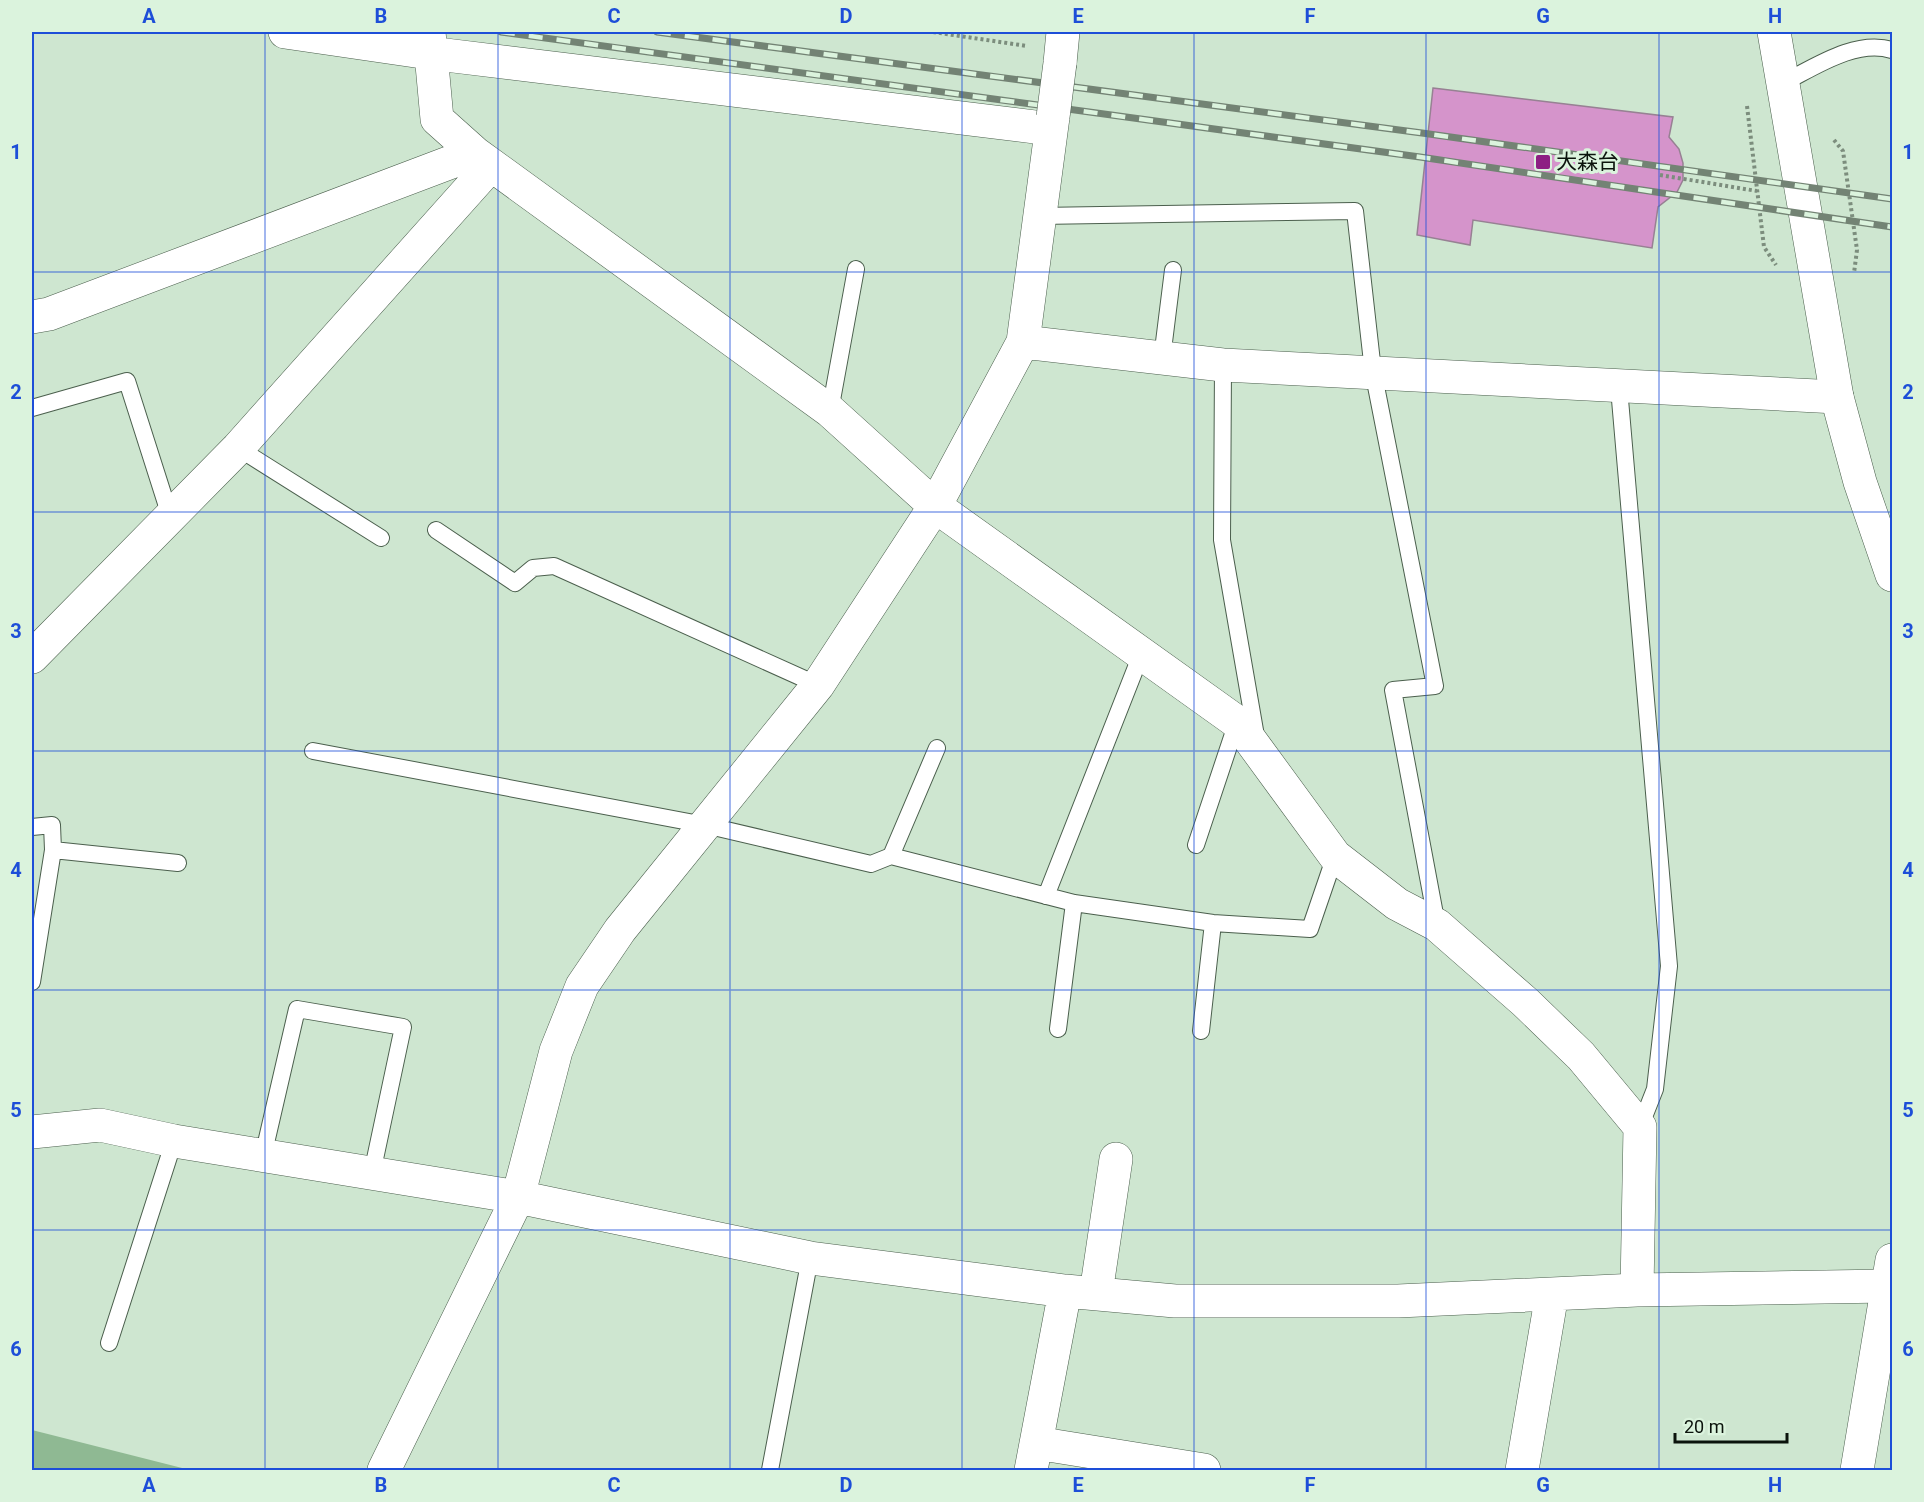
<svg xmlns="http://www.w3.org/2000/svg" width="1924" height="1502" viewBox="0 0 1924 1502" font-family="Roboto,'Noto Sans JP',sans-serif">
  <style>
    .green { fill: #8fb993 }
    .building { fill: #d594cb; stroke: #978193; stroke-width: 1.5 }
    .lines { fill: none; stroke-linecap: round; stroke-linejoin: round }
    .lane-casing { stroke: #4b5f4d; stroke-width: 18 }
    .street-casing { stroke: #4b5f4d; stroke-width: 34 }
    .secondary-casing { stroke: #4b5f4d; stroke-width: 34 }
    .path { stroke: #7c8d7d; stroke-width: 4; stroke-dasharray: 3 3; stroke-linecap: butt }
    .lane { stroke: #fff; stroke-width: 16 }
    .street { stroke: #fff; stroke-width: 33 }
    .secondary { stroke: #fff; stroke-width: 33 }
    .rail-casing { stroke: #738374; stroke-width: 7 }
    .rail { stroke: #dbf3dd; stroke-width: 4.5; stroke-dasharray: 14; stroke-linecap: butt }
    .street-bridge-casing { stroke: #4b5f4d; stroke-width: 34; stroke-linecap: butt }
    .street-bridge { stroke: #fff; stroke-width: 33 }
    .grid { fill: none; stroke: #1d4ed8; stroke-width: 1.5; stroke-opacity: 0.55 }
    .poi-dot { fill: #8d1f83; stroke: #dbf3dd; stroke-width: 2 }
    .labels { text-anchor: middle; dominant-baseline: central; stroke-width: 6; stroke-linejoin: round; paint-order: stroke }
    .poi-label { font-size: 21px; fill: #0b130c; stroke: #dbf3dd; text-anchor: start }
    .neatline { fill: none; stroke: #1d4ed8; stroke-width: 2 }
    .grid-label { font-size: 20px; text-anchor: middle; font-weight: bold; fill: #1d4ed8 }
  </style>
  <rect width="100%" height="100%" fill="#cee6d0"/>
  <path class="green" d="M32,1430L190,1470H32Z"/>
  <path class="building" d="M1433,88L1673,117L1669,137L1679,149L1683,163V180L1677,192L1658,207L1652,248L1473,220L1470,245L1417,235Z"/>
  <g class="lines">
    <defs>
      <path id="lane" d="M1783,83C1815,67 1855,39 1892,50
        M1039,216L1355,211L1373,371L1435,686L1393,690L1437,925
        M1162,358L1173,270
        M1223,365L1222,540L1256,736
        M1619,388L1669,966L1655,1089L1640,1127
        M32,408L127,381L171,519
        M830,411L856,269
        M238,448L381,538
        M436,530L515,583L533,568L554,566L818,685
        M937,748L891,856L1074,903L1213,923L1310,929L1335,856
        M313,751L705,825L871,864L891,856
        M32,827L52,825L53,850L32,982
        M1196,845L1237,722
        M53,850L178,863
        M1046,896L1142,652
        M1058,1029L1074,903
        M1201,1031L1213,923
        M263,1156L297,1009L403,1027L372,1173
        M109,1343L174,1141
        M770,1470L810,1258"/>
      <path id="street" d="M285,32L429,53L1051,129
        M429,32L437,119L475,153L830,411L935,506L1237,722L1335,856L1397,904L1437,925L1525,1002L1581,1056L1640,1127L1637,1290
        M1060,63L1063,32
        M32,317L49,314L475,153
        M1023,342L1223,365L1837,397
        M32,657L238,448L491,165
        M32,1132L100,1125L174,1141L518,1197L810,1258L1065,1291L1175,1301H1398L1637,1290L1888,1286
        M1096,1293L1116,1159
        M1036,1443L1204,1470
        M384,1470L518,1197L556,1051L582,986L620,930L818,685L935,506L1023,342L1053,117
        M1031,1470L1065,1291
        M1522,1470L1552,1294"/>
      <path id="secondary" d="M1774,32L1837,397L1860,482L1892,575
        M1857,1470L1892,1260"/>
    </defs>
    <use href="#lane" class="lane-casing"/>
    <use href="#street" class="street-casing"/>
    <use href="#secondary" class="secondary-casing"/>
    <path class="path" d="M933,32L1027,46
      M1747,106L1764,247L1776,265
      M1834,140L1843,151L1857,250L1854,273
      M1660,175L1757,191"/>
    <use href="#lane" class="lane"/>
    <use href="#street" class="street"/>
    <use href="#secondary" class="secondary"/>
    <defs>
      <path id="rail" d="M501,32L1420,157L1892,227
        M657,32L1422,133L1892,199"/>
    </defs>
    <use href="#rail" class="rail-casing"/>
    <use href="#rail" class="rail"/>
    <defs>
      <path id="street-bridge" d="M1053,117L1060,63"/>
    </defs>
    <use href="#street-bridge" class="street-bridge-casing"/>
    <use href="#street-bridge" class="street-bridge"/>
  </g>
  <path class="grid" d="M265,32V1470M498,32V1470M730,32V1470M962,32V1470M1194,32V1470M1426,32V1470M1659,32V1470M32,272H1892M32,512H1892M32,751H1892M32,990H1892M32,1230H1892"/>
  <rect class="poi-dot" x="1535" y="154" width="16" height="16" rx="3"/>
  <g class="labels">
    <g class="poi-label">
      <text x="1556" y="162">大森台</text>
    </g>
  </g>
  <rect width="1924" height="1502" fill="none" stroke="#dbf3dd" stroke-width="66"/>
  <path d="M1675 1433v9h112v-9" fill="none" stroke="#0b130c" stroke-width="3"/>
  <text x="1684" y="1433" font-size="18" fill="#0b130c" stroke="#dbf3dd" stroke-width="4.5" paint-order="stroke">20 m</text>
  <rect x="33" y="33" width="1858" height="1436" class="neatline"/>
  <g class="grid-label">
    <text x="149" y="23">A</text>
    <text x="381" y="23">B</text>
    <text x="614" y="23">C</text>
    <text x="846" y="23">D</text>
    <text x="1078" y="23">E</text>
    <text x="1310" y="23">F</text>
    <text x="1543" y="23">G</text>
    <text x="1775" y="23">H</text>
    <text x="16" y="159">1</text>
    <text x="1908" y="159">1</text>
    <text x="16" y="399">2</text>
    <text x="1908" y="399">2</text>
    <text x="16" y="638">3</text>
    <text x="1908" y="638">3</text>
    <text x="16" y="877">4</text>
    <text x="1908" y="877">4</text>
    <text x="16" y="1117">5</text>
    <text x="1908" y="1117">5</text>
    <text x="16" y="1356">6</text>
    <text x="1908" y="1356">6</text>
    <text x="149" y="1492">A</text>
    <text x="381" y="1492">B</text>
    <text x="614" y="1492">C</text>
    <text x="846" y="1492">D</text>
    <text x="1078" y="1492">E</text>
    <text x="1310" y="1492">F</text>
    <text x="1543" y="1492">G</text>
    <text x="1775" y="1492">H</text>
  </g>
</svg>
